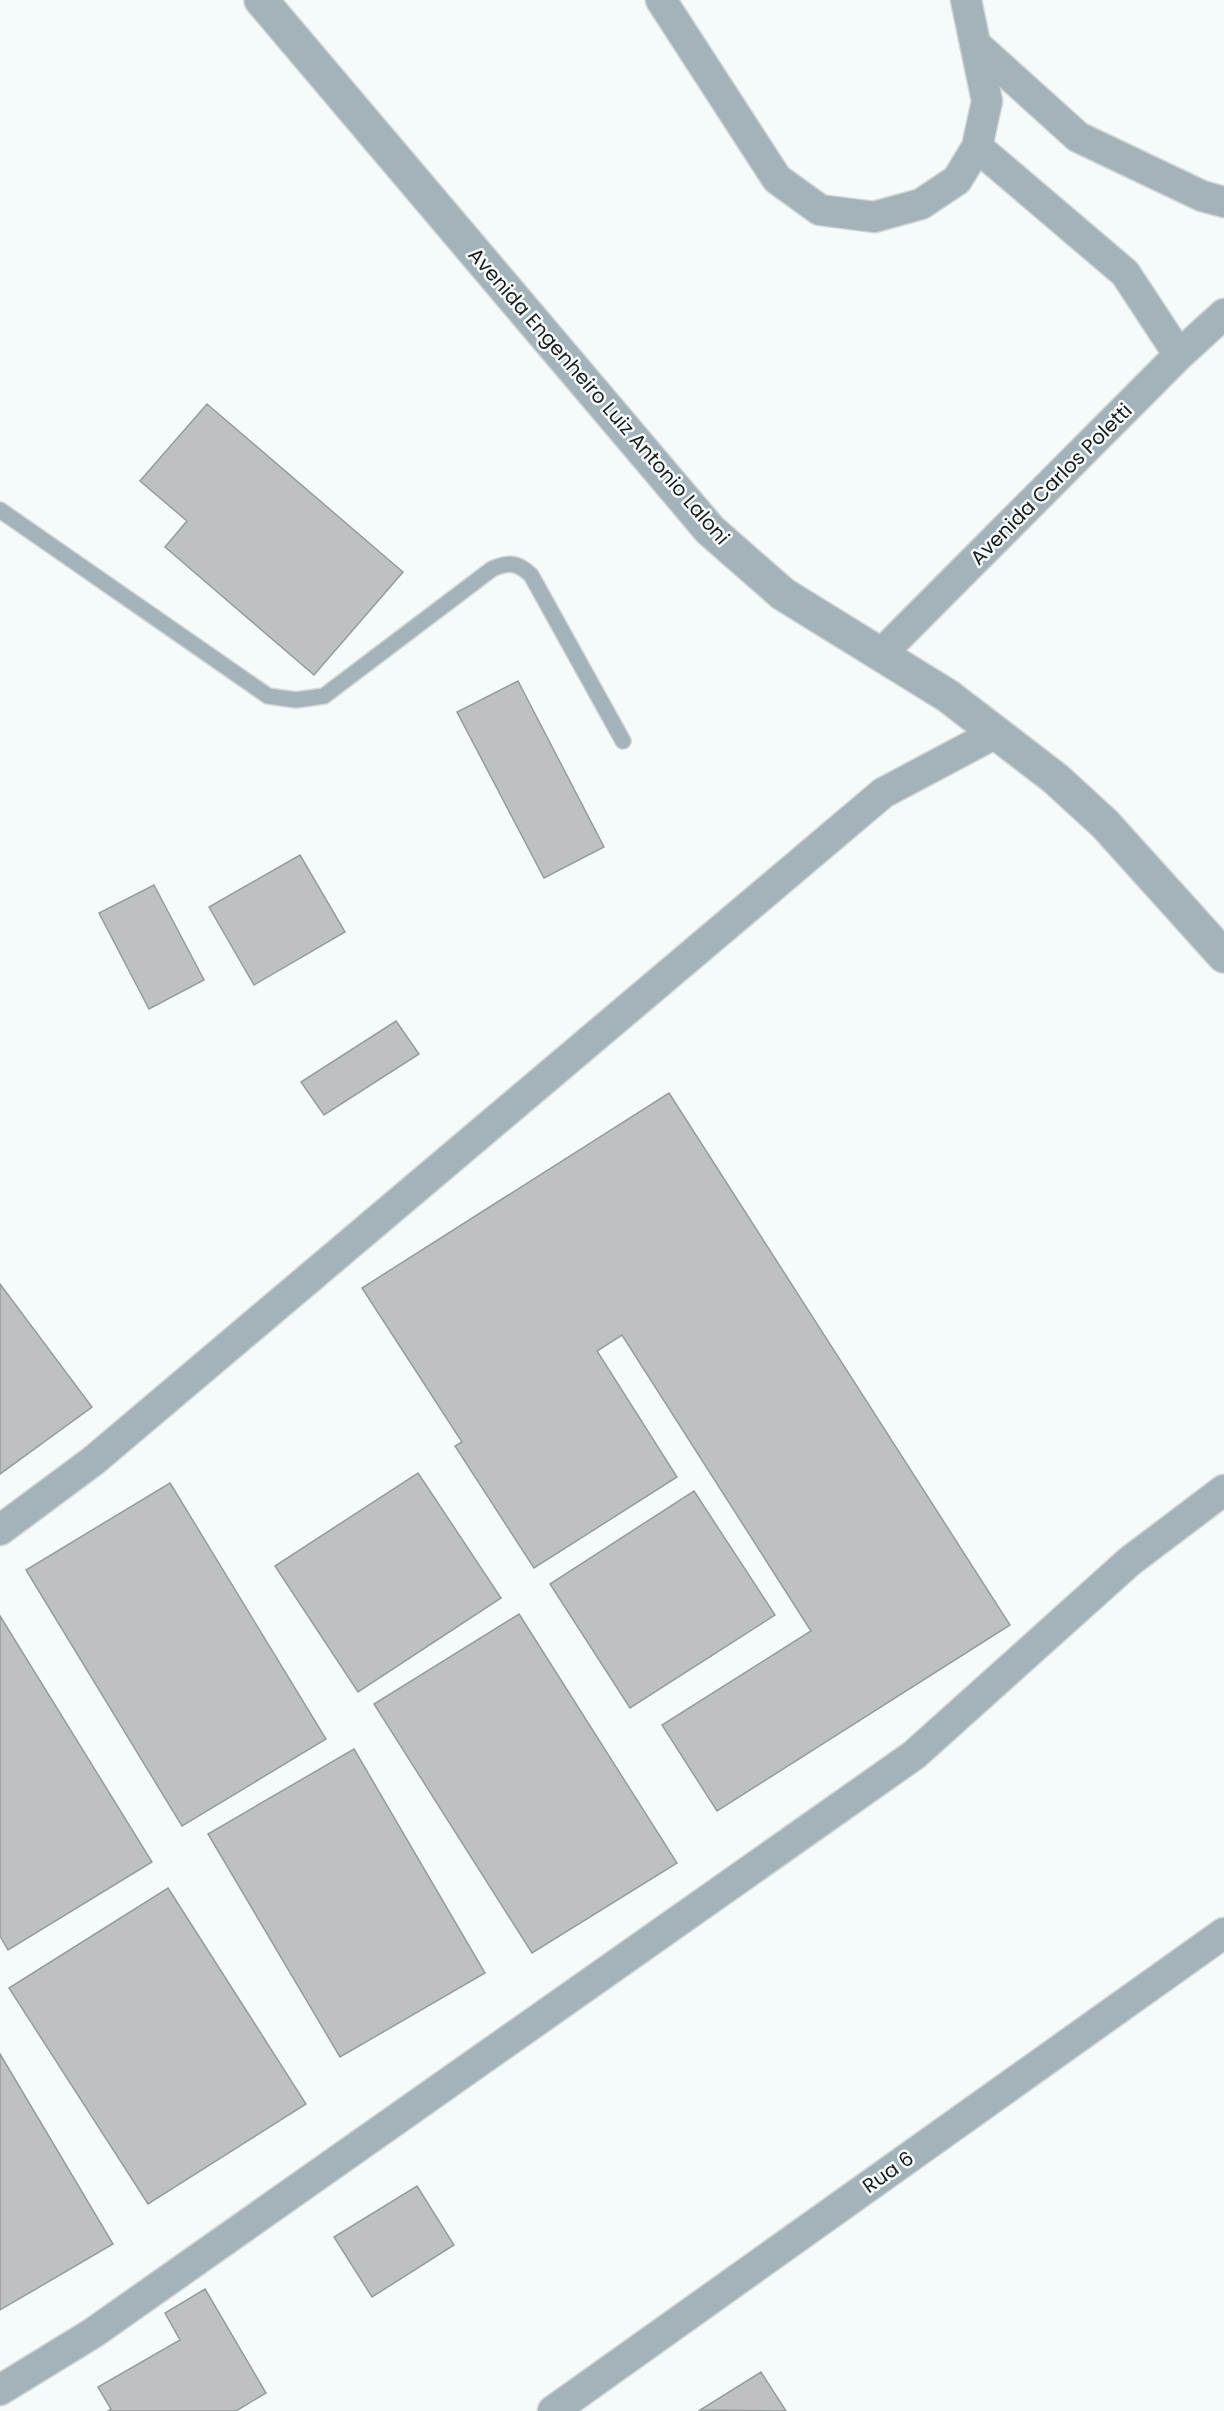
<svg xmlns="http://www.w3.org/2000/svg" width="1224" height="2411" viewBox="0 0 1224 2411" font-family="Poppins,sans-serif">
  <style>
    .building { fill: #bdc1c3; stroke: #979b9d; stroke-width: 1.5 }
    .lines { fill: none; stroke-linecap: round; stroke-linejoin: round }
    .service-casing { stroke: #d2d6d7; stroke-width: 18 }
    .minor-casing { stroke: #d2d6d7; stroke-width: 33 }
    .tertiary-casing { stroke: #d2d6d7; stroke-width: 36 }
    .service { stroke: #a3b3b9; stroke-width: 15 }
    .minor { stroke: #a3b3b9; stroke-width: 30 }
    .tertiary { stroke: #a3b3b9; stroke-width: 33 }
    .labels { text-anchor: middle; dominant-baseline: central; stroke-width: 5; stroke-linejoin: round; paint-order: stroke }
    .street-label { font-size: 20px; fill: #1a1c1d; stroke: #f5fafb }
  </style>
  <rect width="100%" height="100%" fill="#f5fafb"/>
  <path class="building" d="M207,404L403,572L314,675L165,547L187,521L140,481Z
    M518,681L604,847L544,878L457,712Z
    M300,855L345,932L254,985L209,907Z
    M154,885L204,980L149,1009L99,913Z
    M396,1021L419,1054L324,1115L301,1082Z
    M669,1093L1010,1625L717,1811L662,1725L811,1631L622,1335L597,1351L677,1477L534,1568L455,1446L462,1442L362,1288Z
    M0,1284L92,1407L0,1474Z
    M418,1473L501,1598L358,1692L275,1566Z
    M170,1483L326,1739L182,1826L26,1570Z
    M694,1491L775,1615L630,1708L550,1584Z
    M519,1614L677,1863L532,1953L374,1704Z
    M0,1616L152,1862L8,1950L0,1936Z
    M354,1749L485,1973L340,2057L208,1834Z
    M168,1888L306,2104L148,2204L9,1988Z
    M0,2054L113,2244L0,2310Z
    M417,2186L454,2245L372,2297L334,2237Z
    M205,2289L266,2393L236,2411H108L111,2409L98,2387L180,2340L165,2313Z
    M761,2372L786,2411L700,2410Z"/>
  <g class="lines">
    <defs>
      <path id="service" d="M0,510L268,696L296,700L324,696L492,569C509,562 517,562 531,575L623,741"/>
      <path id="minor" d="M661,0L777,179L820,210L874,217L921,204L957,180L977,147L1125,273L1179,355
        M966,0L987,101L977,147
        M975,44L1078,137L1202,196L1224,202
        M880,655L1179,355L1224,314
        M0,1530L93,1461L883,793L994,734
        M0,2390L93,2333L914,1755L1130,1561L1224,1490
        M553,2411L1224,1933"/>
      <path id="tertiary" d="M261,0L710,530L783,594L948,696L1056,779L1105,824L1224,956"/>
    </defs>
    <use href="#service" class="service-casing"/>
    <use href="#minor" class="minor-casing"/>
    <use href="#tertiary" class="tertiary-casing"/>
    <use href="#service" class="service"/>
    <use href="#minor" class="minor"/>
    <use href="#tertiary" class="tertiary"/>
  </g>
  <g class="labels">
    <g class="street-label">
      <text transform="translate(599 396) rotate(49)">Avenida Engenheiro Luiz Antonio Laloni</text>
      <text transform="translate(1051 484) rotate(-45)">Avenida Carlos Poletti</text>
      <text transform="translate(888 2172) rotate(-35)">Rua 6</text>
    </g>
  </g>
</svg>
